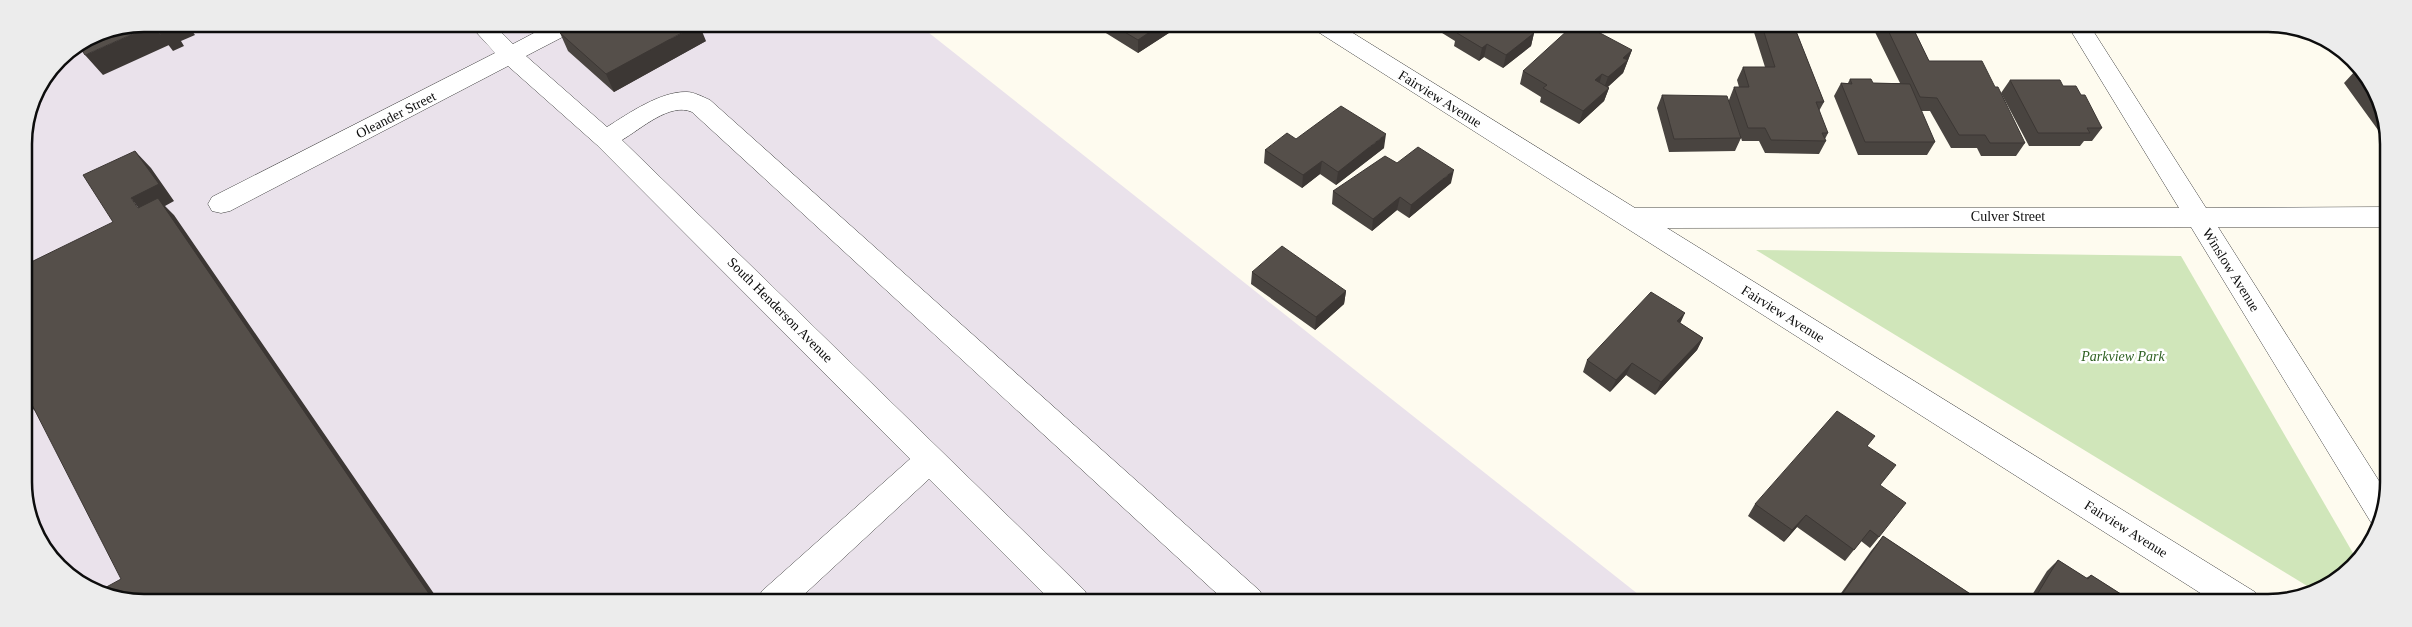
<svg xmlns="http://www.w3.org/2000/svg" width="2412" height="627" viewBox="0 0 2412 627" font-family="'Times New Roman',serif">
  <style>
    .industrial { fill: #eae2eb }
    .green { fill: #d0e6ba }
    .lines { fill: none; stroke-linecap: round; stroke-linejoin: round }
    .minor-casing { stroke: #404040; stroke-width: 1 }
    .minor { fill: #fff; fill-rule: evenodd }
    .wall { fill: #494440 }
    .shaded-wall { fill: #3c3734 }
    .building { fill: #554f4a; stroke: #3c3734 }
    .labels { text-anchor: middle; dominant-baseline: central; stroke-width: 5; stroke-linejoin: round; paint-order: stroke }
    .street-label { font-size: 14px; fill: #0d0d0d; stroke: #fff }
    .park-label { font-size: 14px; font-style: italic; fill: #2e6022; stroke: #fff }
    .rim { fill: none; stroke: #0d0d0d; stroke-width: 2.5 }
  </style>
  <rect width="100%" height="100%" fill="#fefbef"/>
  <path class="industrial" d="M145,24L919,25L1648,602L121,601L59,568L26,506L24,137L33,98L59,59L99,33Z"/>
  <path class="green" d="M1756,250L2181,256L2357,560L2347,573L2317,592Z"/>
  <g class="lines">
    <defs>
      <path id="minor" d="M469,24H493L513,44L551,24H581L578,29L526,56L607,127C629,113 661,91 687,92C694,92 703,97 710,100L1260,591L1265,602H1226L692,112C670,102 641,129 622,140L1085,591L1090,602H1052L929,479L796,602L757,601L762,591L910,459L597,145L508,66L230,211L221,213L212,211L208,204L212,197L495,53Z
        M1312,25H1340L1635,208H2179L2068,26H2090L2206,208L2386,207V227H2218L2386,492V506L2378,526L2372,524L2191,227L1667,228L2255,592L2260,603H2216L1315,30Z"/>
    </defs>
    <use href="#minor" class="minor-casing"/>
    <use href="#minor" class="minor"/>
  </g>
  <path class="wall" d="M1064,25H1074L1069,28Z
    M1093,25H1175V29L1138,53Z
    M1434,25H1523L1534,33L1531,46L1503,68L1484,57L1479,61L1454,46L1455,41L1434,28Z
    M1752,26H1794L1824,102L1819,111L1828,133L1825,139L1826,141L1819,154L1765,153L1759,141H1742L1735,119L1741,138L1735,151L1669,152L1657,108L1662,95L1729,100L1734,87H1739L1737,80L1743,67H1765Z
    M1872,26H1912L1929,61L2025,143L2016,156H1981L1977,148H1951L1930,111H1921L1935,142L1927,155H1858L1834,96L1841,83H1848L1850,79L1873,83H1900Z
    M560,33L706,41L614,92L568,51Z
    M1632,50L1623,73L1608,87L1609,88L1604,101L1579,124L1540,102L1541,97L1520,84L1523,71Z
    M2356,70H2359L2386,122V141L2344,83Z
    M2010,80L2063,86L2081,95L2102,128L2092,141H2084L2080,146H2029L2001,93Z
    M1296,139L1384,148L1336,185L1320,174L1302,188L1264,163L1265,150Z
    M1397,163L1451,183L1409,218L1397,210L1372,231L1332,204L1333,191Z
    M1252,272L1346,291L1344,304L1315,330L1251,284Z
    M1680,323L1703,338L1697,350L1655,395L1626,375L1610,392L1583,372L1587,360Z
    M1867,446L1880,485L1879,537L1870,548L1861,541L1845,561L1797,527L1784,542L1748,516L1755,504Z
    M1883,536L1984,603H1834L1871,551Z
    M2058,560L2086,578L2091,575L2135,603H2027L2047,571Z"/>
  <path class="shaded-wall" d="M167,24H187L195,35L181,41L184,46L173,51L158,31Z
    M698,24H699L706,41L614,92L606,74Z
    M153,25L169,45L103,75L85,55Z
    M1068,25H1074L1069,28Z
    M1160,25H1175V29L1138,53V40Z
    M1534,33L1531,46L1503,68L1506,55Z
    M1487,44L1484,57L1479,61L1482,48Z
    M1632,50L1623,73L1603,91L1608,77L1623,58Z
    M1602,74L1598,88L1595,80Z
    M1609,88L1604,101L1579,124L1583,111Z
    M1386,134L1384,148L1336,185L1338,172Z
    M135,151L151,168L174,201L165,206L174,215L439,601H434L131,198Z
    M1322,161L1320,174L1302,188L1303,175Z
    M1454,170L1451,183L1409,218L1411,205Z
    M1400,197L1397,210L1372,231L1373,219Z
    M1346,291L1344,304L1315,330L1316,317Z
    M1685,313L1679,326L1677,321Z
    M1703,338L1697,350L1655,395L1661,382Z
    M1632,363L1626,375L1610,392L1616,380Z
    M27,395L40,415L26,403V396Z
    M1806,515L1797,527L1784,542L1792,530Z"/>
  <path class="building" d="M145,24H167L169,26L158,31L153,25L85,55L79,46L99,33Z
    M577,24H698L606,74L560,33Z
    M1113,25H1160L1138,40Z
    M1454,25H1523L1534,33L1506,55L1487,44L1482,48L1457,33L1461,29Z
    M1578,25H1585L1632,50L1623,58L1628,60L1608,77L1602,74L1595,80L1609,88L1583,111L1543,88L1547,85L1523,71L1569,29L1572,31Z
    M1762,26H1794L1824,102H1816L1828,133H1822L1826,141L1771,140L1765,128H1748L1734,87H1749L1743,67H1775Z
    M1886,26H1912L1929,61H1982L1995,87H1998L2025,143H1990L1985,135H1959L1937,98L1920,97Z
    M2356,70H2359L2365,82Z
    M1850,79H1871L1873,83L1910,84L1935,142H1865L1841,83L1852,84Z
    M2010,80H2060L2063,86H2076L2081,95H2085L2102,128H2087L2090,133H2038Z
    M1662,95L1727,96L1741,138L1674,139Z
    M1341,106L1386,134L1338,172L1322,161L1303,175L1265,150L1287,133L1296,139Z
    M1418,147L1454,170L1411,205L1400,197L1373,219L1333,191L1385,156L1397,163Z
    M135,151L159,184L131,198L138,208L158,198L434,601H121L101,590L121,579L27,395L26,396L25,265L113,222L83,175Z
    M1282,246L1346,291L1316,317L1252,272Z
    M1651,292L1685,313L1677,321L1703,338L1661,382L1632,363L1616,380L1587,360Z
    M1837,411L1875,436L1867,446L1896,465L1880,485L1906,503L1879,537L1870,530L1854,550L1806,515L1792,530L1755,504Z
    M1883,536L1984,603H1836Z
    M2058,560L2088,579L2091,575L2135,603H2032Z"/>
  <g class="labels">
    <g class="street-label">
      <text transform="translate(1440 99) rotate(32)">Fairview Avenue</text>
      <text transform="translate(396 115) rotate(-27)">Oleander Street</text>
      <text x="2008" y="216">Culver Street</text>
      <text transform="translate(2231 270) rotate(58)">Winslow Avenue</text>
      <text transform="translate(780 310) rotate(45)">South Henderson Avenue</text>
      <text transform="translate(1783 314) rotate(32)">Fairview Avenue</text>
      <text transform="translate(2126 529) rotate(32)">Fairview Avenue</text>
    </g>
    <g class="park-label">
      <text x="2123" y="356">Parkview Park</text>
    </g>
  </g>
  <path d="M0 0H2412V627H0ZM144 32H2268A112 112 0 0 1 2380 144V482A112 112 0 0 1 2268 594H144A112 112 0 0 1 32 482V144A112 112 0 0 1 144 32Z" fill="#ececec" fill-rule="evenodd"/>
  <path class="rim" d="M144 32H2268A112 112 0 0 1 2380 144V482A112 112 0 0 1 2268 594H144A112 112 0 0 1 32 482V144A112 112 0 0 1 144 32Z"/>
</svg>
